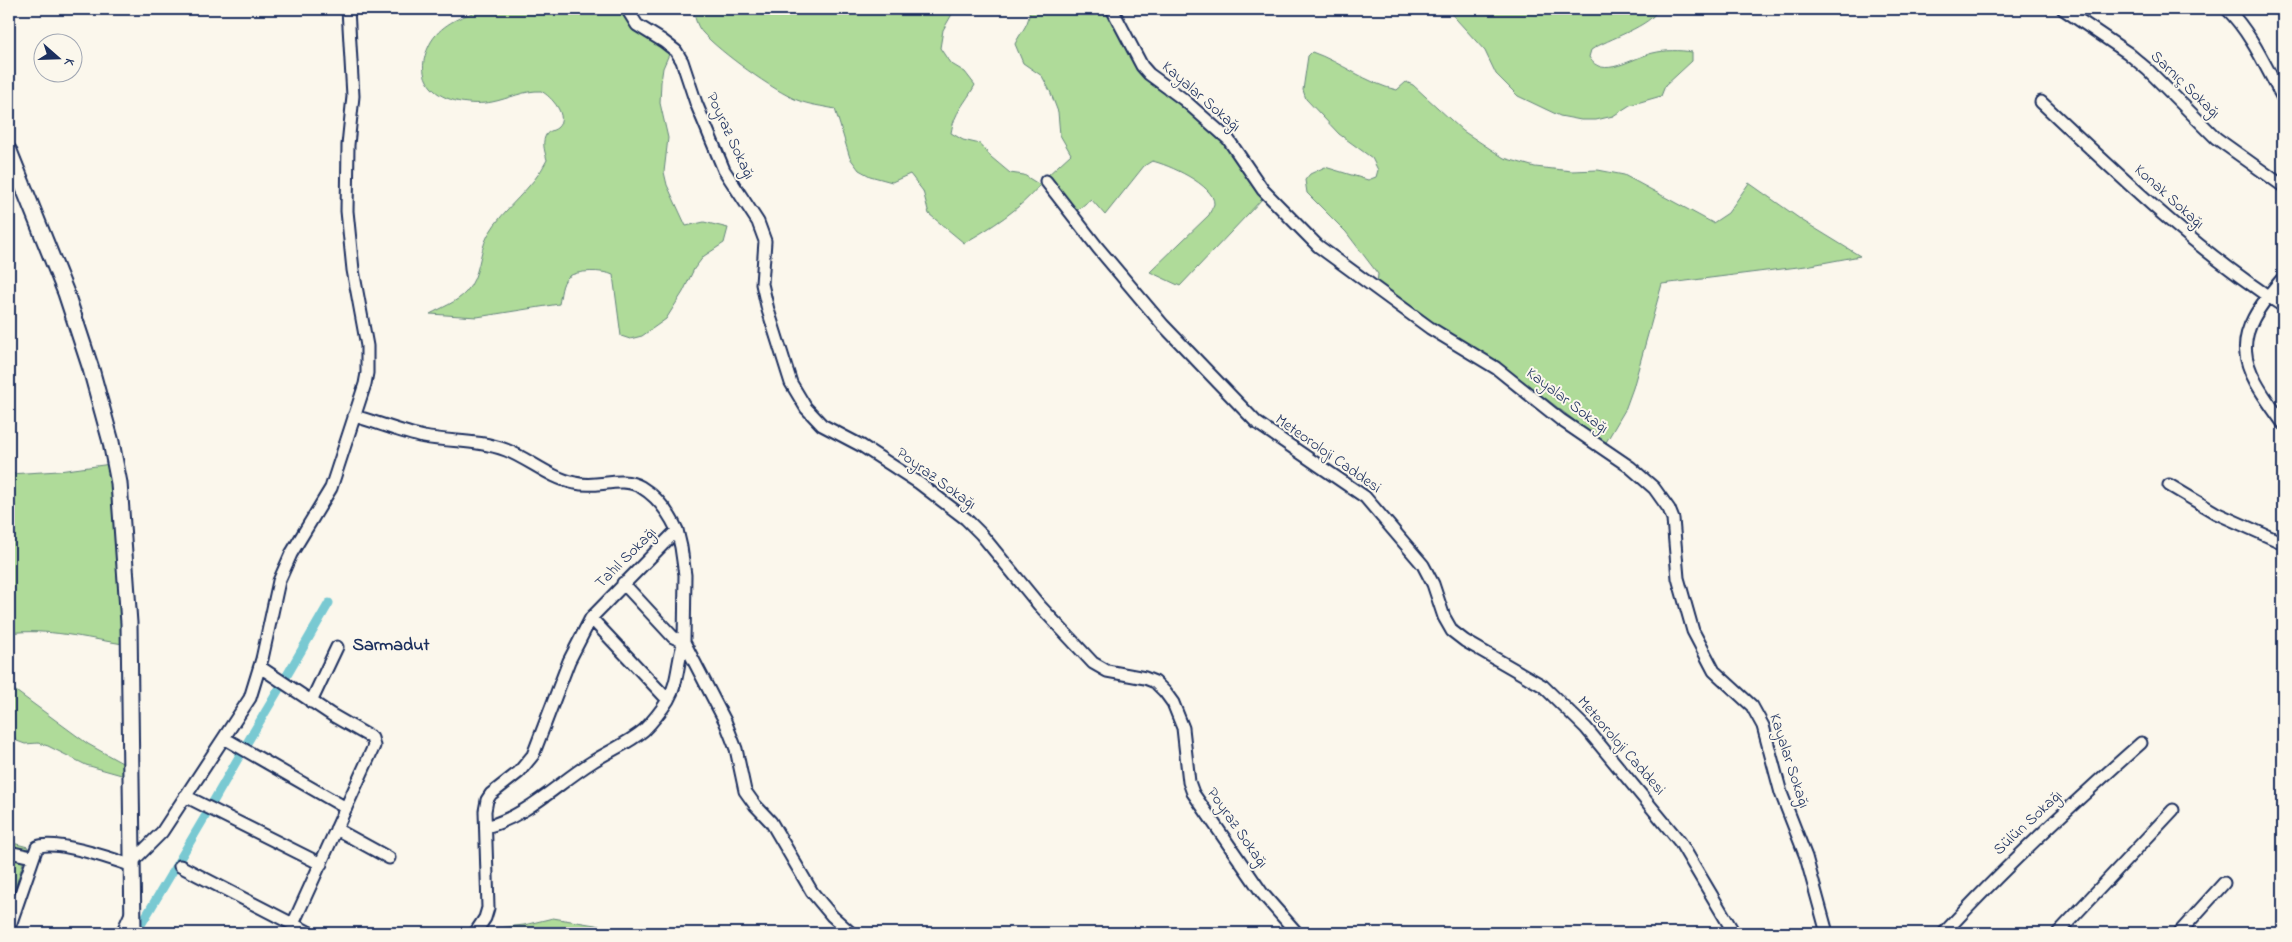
<svg xmlns="http://www.w3.org/2000/svg" width="2292" height="942" viewBox="0 0 2292 942" font-family="'Indie Flower',sans-serif">
  <style>
    .green { fill: #afdb99; stroke: #65857c }
    .lines { fill: none; stroke-linecap: round; stroke-linejoin: round }
    .canal { stroke: #79c9d2; stroke-width: 9 }
    .minor-casing { stroke: #1b2f5e; stroke-width: 15 }
    .major-casing { stroke: #1b2f5e; stroke-width: 19 }
    .minor { stroke: #fbf7ec; stroke-width: 11 }
    .major { stroke: #fbf7ec; stroke-width: 15 }
    .labels { text-anchor: middle; dominant-baseline: central; stroke-width: 4; stroke-linejoin: round; paint-order: stroke }
    .street-label { font-size: 16px; fill: #1b2f5e; stroke: #fbf7ec }
    .neighbourhood-label { font-size: 18px; font-weight: bold; fill: #1b2f5e; stroke: #fbf7ec }
  </style>
  <rect width="100%" height="100%" fill="#fbf7ec"/>
  <filter id="ink" filterUnits="userSpaceOnUse"><feTurbulence type="fractalNoise" baseFrequency=".02" numOctaves="2"/><feDisplacementMap in="SourceGraphic" scale="10" xChannelSelector="R" yChannelSelector="G"/><feConvolveMatrix kernelMatrix="1 2 1 2 8 2 1 2 1" color-interpolation-filters="sRGB"/></filter>
  <g filter="url(#ink)">
    <path class="green" d="M477,9H623L670,52L663,68L661,82L660,103L668,138L664,172L667,185L686,226L704,222L728,228L724,243L704,256L694,269L683,292L666,319L642,336L630,339L621,336L613,275C603,270 577,270 568,277C561,283 561,296 559,304L477,317L430,314C441,308 457,302 466,292C481,275 478,254 488,235C504,207 533,189 547,160C545,152 542,144 545,137C547,131 553,131 557,128C570,117 551,96 541,91C525,90 508,99 492,102C473,106 443,102 431,87C421,75 422,61 428,48C436,28 456,18 476,12Z
      M693,9H955L943,30L940,48L950,63L965,72L975,85C965,104 954,112 951,133L963,140L980,144L991,157L1010,173L1024,175L1040,185C1019,210 992,227 964,243L929,214L923,191L910,174L892,182L870,176L859,170L850,158L835,109C822,106 809,105 797,100C774,91 720,52 703,33C697,27 695,18 693,9Z
      M1029,9H1107C1117,26 1134,66 1147,79C1158,90 1172,95 1184,105C1219,133 1240,160 1264,197L1180,286L1150,272L1209,215C1210,212 1213,207 1214,204C1215,185 1167,164 1152,161L1144,166L1105,215L1091,199L1074,213L1047,176L1071,154L1060,135L1058,112L1050,91L1042,76L1023,63L1015,44C1021,31 1031,23 1029,9Z
      M1447,9H1658C1652,26 1607,39 1591,50L1589,57C1602,81 1633,57 1653,53C1665,50 1680,50 1692,52V61L1665,86L1661,96L1630,105L1613,116L1596,120H1581L1560,116L1518,96L1496,74L1485,51Z
      M1312,52C1341,62 1367,84 1397,90L1406,82L1413,85L1463,131L1504,158L1535,167L1572,171L1598,170L1624,175L1713,223L1728,213L1749,183L1803,221L1860,256L1806,266L1662,284L1633,388L1625,410L1605,444L1518,377L1428,320L1377,284L1378,274L1346,232L1307,193L1305,180L1310,174L1325,167L1368,180L1376,177L1378,170L1372,158L1339,134L1306,99L1303,90L1308,56Z
      M111,464L123,644C86,638 46,628 9,633V474L59,471Z
      M9,686L88,744L124,764L125,776L86,765L48,746L38,743L25,744L17,741L9,729Z
      M9,842L28,847L9,908Z
      M553,918L595,925L626,933H479L481,930L524,925Z"/>
    <g class="lines">
      <path class="canal" d="M286,677L329,603
        M247,743L279,689
        M213,802L240,755
        M142,923L206,815"/>
      <defs>
        <path id="minor" d="M627,9L637,25L663,41L676,51L682,61L696,103L724,170L758,222L765,241L762,284L768,310L791,383L806,408L822,425L862,446L919,483L966,519L981,534L1039,605L1093,663L1107,671L1145,678L1155,682L1165,692L1173,703L1183,728L1189,782L1193,793L1262,893L1297,933
          M1112,9L1142,66L1149,74L1183,99L1228,139L1263,190L1318,246L1430,328L1496,368L1561,420L1630,467L1654,488L1669,509L1673,519L1678,578L1693,631L1714,671L1752,706L1763,726L1781,793L1806,857L1827,933
          M2063,9L2128,53L2148,70L2216,138L2283,186
          M2227,9C2252,34 2266,68 2283,98
          M2041,102C2118,174 2194,249 2283,306
          M1046,181L1098,248L1163,325L1257,423L1365,497L1423,565L1433,584L1444,617L1452,631L1465,641L1543,686L1586,728L1680,842L1734,933
          M2283,278C2229,340 2237,360 2283,423
          M354,416C377,422 400,432 424,437C451,442 480,440 506,450C529,459 550,478 575,483C598,489 620,475 641,487C658,497 669,513 677,530
          M2169,485L2216,513L2283,543
          M591,618L668,700
          M260,667L332,715L372,738L374,746L293,924
          M311,702L337,647
          M224,738L346,808
          M185,796L321,864
          M486,827C527,816 557,784 592,762C609,751 629,743 644,730C653,721 661,711 668,700C679,681 677,661 684,642L673,637L623,583
          M336,829L389,858
          M9,852L32,857
          M133,861L162,832L250,698L262,659L279,581L291,554L331,488L365,384L367,373V346L353,270L347,211L348,145L353,96L348,9
          M180,866L310,933
          M9,928L37,847C55,839 113,859 133,866
          M122,933L132,911
          M475,933L485,918L488,908L485,811L487,800L491,794L519,772L533,755L569,661L591,618L677,530L681,547L685,575L684,642L725,721L736,749L745,791L755,805L771,822L812,892L832,916L851,933
          M1944,933C2006,865 2072,804 2141,743
          M2058,933L2173,810
          M2179,933L2224,883"/>
        <path id="major" d="M9,151L66,293L91,369L111,442L119,483L129,623L133,933"/>
      </defs>
      <use href="#minor" class="minor-casing"/>
      <use href="#major" class="major-casing"/>
      <use href="#minor" class="minor"/>
      <use href="#major" class="major"/>
    </g>
  </g>
  <g class="labels">
    <g class="street-label">
      <text transform="translate(2185 85) rotate(44)">Sarnıç Sokağı</text>
      <text transform="translate(1201 97) rotate(41)">Kayalar Sokağı</text>
      <text transform="translate(730 136) rotate(65)">Poyraz Sokağı</text>
      <text transform="translate(2169 197) rotate(42)">Konak Sokağı</text>
      <text transform="translate(1567 401) rotate(37)">Kayalar Sokağı</text>
      <text transform="translate(1328 454) rotate(35)">Meteoroloji Caddesi</text>
      <text transform="translate(936 479) rotate(36)">Poyraz Sokağı</text>
      <text transform="translate(626 558) rotate(-45)">Tahıl Sokağı</text>
      <text transform="translate(1621 746) rotate(49)">Meteoroloji Caddesi</text>
      <text transform="translate(1789 761) rotate(72)">Kayalar Sokağı</text>
      <text transform="translate(2028 823) rotate(-43)">Sülün Sokağı</text>
      <text transform="translate(1237 828) rotate(55)">Poyraz Sokağı</text>
    </g>
    <g class="neighbourhood-label">
      <text x="391" y="646">Sarmadut</text>
    </g>
  </g>
  <rect width="2292" height="942" fill="none" stroke="#fbf7ec" stroke-width="30"/>
  <rect x="15" y="15" width="2262" height="912" fill="none" stroke="#1b2f5e" stroke-width="2" filter="url(#ink)"/>
  <g transform="translate(58 58) rotate(110)"><circle r="24" fill="#fbf7ec" stroke="#a1a7b3"/>
  <path d="M0-4L9 19L0 12L-9 19Z" fill="#1b2f5e"/>
  <text y="-8" font-size="14" font-weight="bold" text-anchor="middle" fill="#1b2f5e">K</text>
  </g>
</svg>
